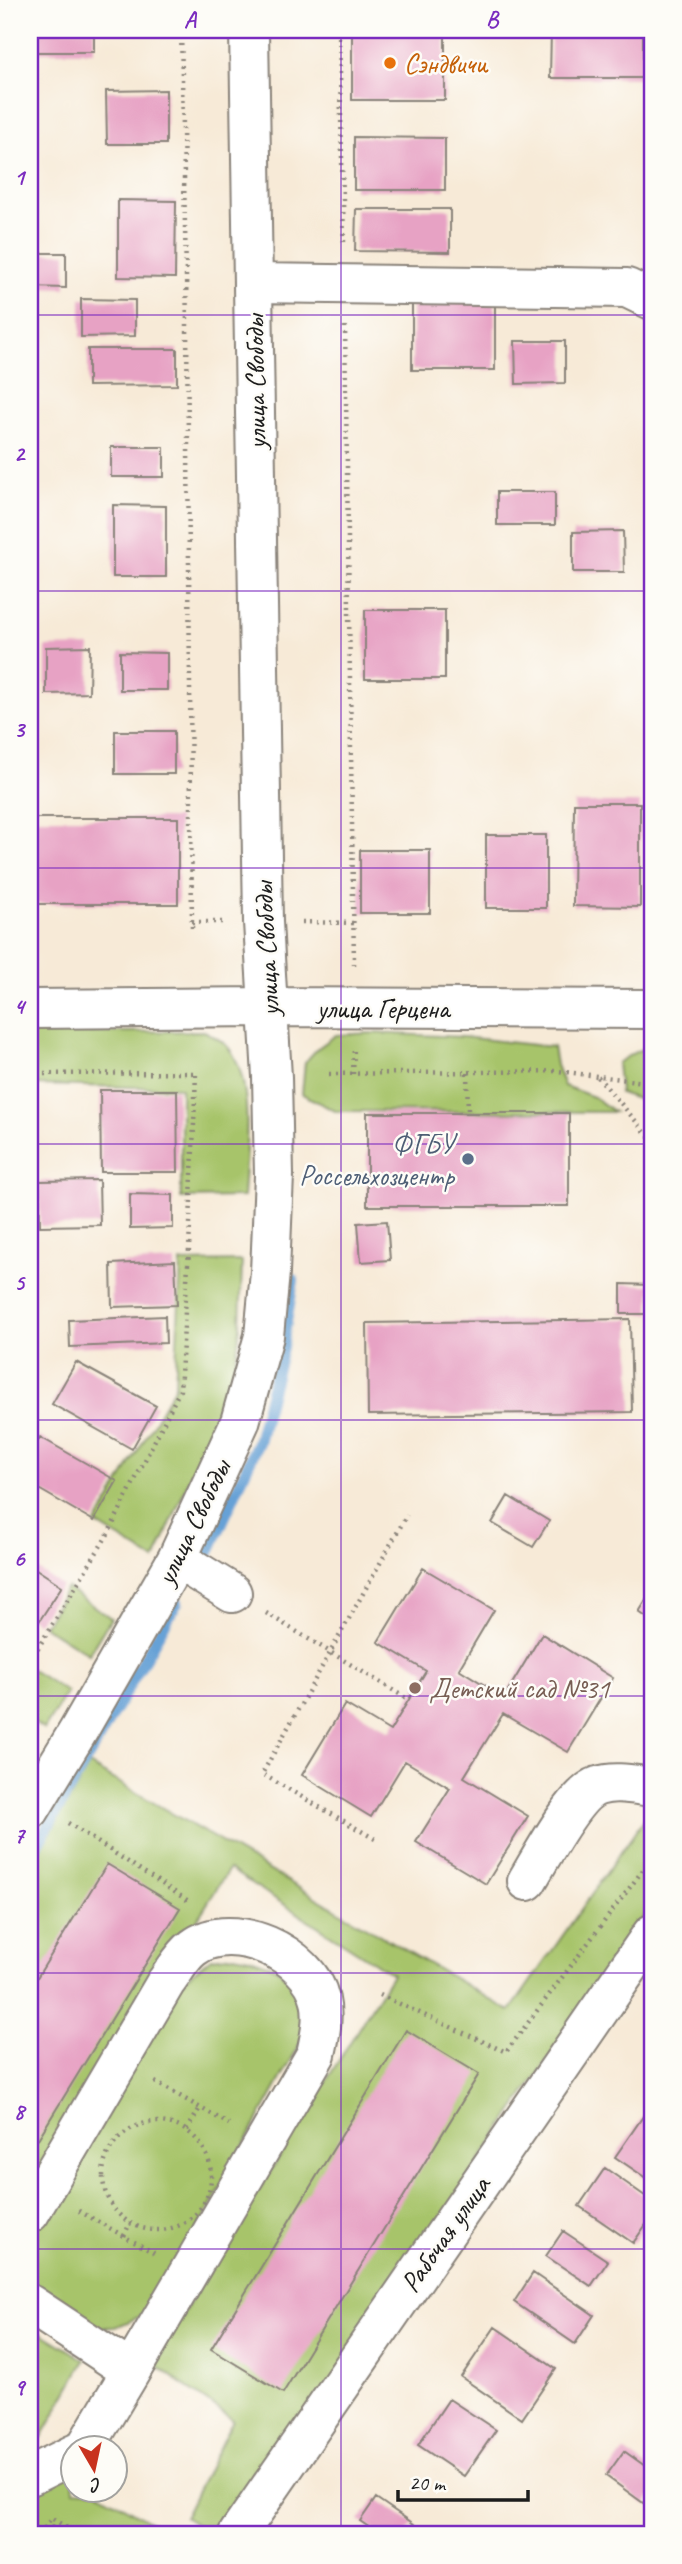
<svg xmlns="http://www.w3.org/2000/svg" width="682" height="2564" viewBox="0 0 682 2564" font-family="Caveat,sans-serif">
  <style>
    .green { fill: #a7c46b; stroke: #627044; stroke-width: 2 }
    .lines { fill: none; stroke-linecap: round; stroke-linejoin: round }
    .stream { stroke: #66a1d6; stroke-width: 12 }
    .building { fill: #e7a2c4 }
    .minor-casing { stroke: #8a837a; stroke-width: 42 }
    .path { stroke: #8a837a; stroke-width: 4.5; stroke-dasharray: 2 5; stroke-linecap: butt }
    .minor { stroke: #fff; stroke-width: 38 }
    .grid { fill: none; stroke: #7b2cbf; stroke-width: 2; stroke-opacity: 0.55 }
    .food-dot { fill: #e8710a; stroke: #fdfcf7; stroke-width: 2.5 }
    .service-dot { fill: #5c6f8a; stroke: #fdfcf7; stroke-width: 2.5 }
    .education-dot { fill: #8d6e63; stroke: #fdfcf7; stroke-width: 2.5 }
    .labels { text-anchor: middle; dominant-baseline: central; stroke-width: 5; stroke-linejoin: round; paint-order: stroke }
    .food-label { font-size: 28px; fill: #c56008; stroke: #fdfcf7; text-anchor: start }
    .street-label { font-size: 28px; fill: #1c1c1c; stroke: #fdfcf7 }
    .service-label { font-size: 28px; fill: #4e5e75; stroke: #fdfcf7; text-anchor: end }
    .education-label { font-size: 28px; fill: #785e54; stroke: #fdfcf7; text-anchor: start }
    .neatline { fill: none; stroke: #7b2cbf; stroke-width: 2.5 }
    .grid-label { font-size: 23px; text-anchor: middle; font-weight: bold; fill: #7b2cbf }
  </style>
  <rect width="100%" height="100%" fill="#fdfcf7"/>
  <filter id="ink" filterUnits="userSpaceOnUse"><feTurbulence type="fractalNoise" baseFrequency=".0143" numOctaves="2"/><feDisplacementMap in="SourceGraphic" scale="14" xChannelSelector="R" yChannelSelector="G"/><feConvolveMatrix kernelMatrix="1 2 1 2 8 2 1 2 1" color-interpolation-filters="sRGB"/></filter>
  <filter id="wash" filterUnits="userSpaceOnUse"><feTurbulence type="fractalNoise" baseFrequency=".00686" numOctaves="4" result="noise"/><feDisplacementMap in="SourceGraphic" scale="28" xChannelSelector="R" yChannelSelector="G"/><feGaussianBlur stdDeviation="1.57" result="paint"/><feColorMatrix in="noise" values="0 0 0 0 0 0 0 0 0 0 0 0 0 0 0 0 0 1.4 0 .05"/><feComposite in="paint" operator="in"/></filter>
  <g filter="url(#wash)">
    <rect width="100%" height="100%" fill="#f7ead7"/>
    <path class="green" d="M204,1031C212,1035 220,1039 227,1046C256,1078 245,1155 243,1197L181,1198V1088L30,1085V1033Z
      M371,1033L463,1037L553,1047L556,1065L564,1086L594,1097L614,1112L335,1111L302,1094L305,1062L318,1048L336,1035Z
      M652,1046V1104L620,1093L617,1063L637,1051Z
      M242,1261L240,1327L232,1388L204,1444L155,1560L96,1524L175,1386L181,1262Z
      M67,1588L111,1618L89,1654L44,1626Z
      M30,1669L67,1692L44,1729L30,1720Z
      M89,1765L510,2011L652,1808V1904L262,2486L223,2534H211L184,2517L233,2420L157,2366L166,2341L392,1974L229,1869L30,2186V1868Z
      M234,1955C283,1962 302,1983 306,2033L158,2302L139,2317L116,2327L92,2328L34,2287L30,2272V2235L36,2217L174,1988L211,1958Z
      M30,2326L85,2360L37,2446L30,2442Z
      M63,2470L73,2476L74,2490L98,2491L154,2524L147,2534H30V2487Z"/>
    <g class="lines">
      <path class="stream" d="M207,1556L258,1442L281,1352L293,1280
        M30,1857L177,1602"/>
    </g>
    <g id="blocks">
      <path class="building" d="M30,30H94V52H30Z
        M352,30H445V100H352Z
        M551,30H643V78H550Z
        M166,90V144H107L106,91Z
        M354,137L445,138V190H354Z
        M118,200L176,201L175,278L118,277Z
        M356,209H450V252L355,251Z
        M30,253H66V288L30,287Z
        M412,298H495V370H412Z
        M81,299L135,300V336L81,337Z
        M515,341H565V383L516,384Z
        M88,349H177V385L88,386Z
        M111,447H164V477H111Z
        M497,492H555V525H497Z
        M113,505L166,506V577H113Z
        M623,531L624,572H573V532Z
        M365,610H445V679H365Z
        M90,646L89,693L46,694V647Z
        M120,652L167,653V690H120Z
        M115,731H174V774H115Z
        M574,803H640V907L573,906Z
        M30,818H178V904H30Z
        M486,835H546V908H486Z
        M360,850H430V913H360Z
        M100,1090H177L178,1172H101Z
        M367,1113H569V1206H367Z
        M99,1180L100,1225L40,1226L39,1181Z
        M130,1194L173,1195V1228L130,1229Z
        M387,1221L390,1260L361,1262L358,1223Z
        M175,1261L177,1305L112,1307L111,1264Z
        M621,1284L651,1285L650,1314H621Z
        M165,1316L166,1343L70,1347L69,1320Z
        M630,1319L632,1412L368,1415L367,1323Z
        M76,1362L156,1406L132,1449L52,1404Z
        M40,1437L117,1481L94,1521L30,1484V1455Z
        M508,1496L549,1521L533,1547L492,1523Z
        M30,1565L62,1586L38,1623L30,1618Z
        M423,1568L494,1610L459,1669L504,1697L542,1634L613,1678L568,1752L503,1714L464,1777L528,1816L486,1884L416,1842L450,1788L405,1761L371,1817L302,1775L345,1704L390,1731L426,1671L378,1642Z
        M652,1591V1621L639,1612Z
        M107,1864L180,1908L30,2152V1989Z
        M406,2030L479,2074L283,2393L211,2349Z
        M644,2115L652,2121V2182L615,2157Z
        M605,2168L652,2201V2216L633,2243L579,2206Z
        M563,2231L608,2261L591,2286L546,2256Z
        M533,2273L594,2315L575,2344L514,2302Z
        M495,2327L556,2369L522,2419L461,2377Z
        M449,2399L496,2430L464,2476L418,2445Z
        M624,2451L652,2471V2496L646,2505L606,2476Z
        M376,2498L414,2524L406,2534H379L360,2521Z
        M53,2525L67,2534H47Z"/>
    </g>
  </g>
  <g filter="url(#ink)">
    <use href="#blocks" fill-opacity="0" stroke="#8a837a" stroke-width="2"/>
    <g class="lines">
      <defs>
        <path id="minor" d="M254,283L627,288L652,300
          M30,1009L269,1007L652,1009
          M177,1559L232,1593
          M30,1810L77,1733L177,1559L240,1422L264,1336L270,1272L274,1175L272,1077L263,922L249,30
          M527,1881C541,1858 575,1793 598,1786C615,1780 635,1785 652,1787
          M30,2213L166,1982C174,1972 182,1956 193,1948C232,1918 310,1954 320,2000C324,2018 320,2036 316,2054L131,2371L30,2304
          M85,2448L131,2371
          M30,2476L74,2454
          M238,2534L652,1934"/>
      </defs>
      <use href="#minor" class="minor-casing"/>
      <path class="path" d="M181,30L187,324L192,929
        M339,30L344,244
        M345,326L354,965
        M192,922H224
        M302,922L354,923
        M467,1073L468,1113
        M30,1074L196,1073L189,1249L180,1390L108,1534L30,1661
        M329,1074L558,1071L652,1083
        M353,1074L354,1047
        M598,1077L652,1140
        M266,1613L409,1700
        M68,1823L190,1902
        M375,1839L262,1774L407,1515
        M380,1995L506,2052L652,1858
        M155,2082L229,2124
        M103 2176a54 54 0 1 1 108 0a54 54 0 1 1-108 0Z
        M187,2130L200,2108
        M79,2211L154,2253
        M124,2236L130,2223
        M41,2534L51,2518L78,2534"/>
      <use href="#minor" class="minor"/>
    </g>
  </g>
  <path class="grid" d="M341,30V2534M30,315H652M30,591H652M30,868H652M30,1144H652M30,1420H652M30,1696H652M30,1973H652M30,2249H652"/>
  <circle class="food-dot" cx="390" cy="63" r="7"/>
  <circle class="service-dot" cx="468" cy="1159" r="7"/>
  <circle class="education-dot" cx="415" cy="1688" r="7"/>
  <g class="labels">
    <g class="food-label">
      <text x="404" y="63">Сэндвичи</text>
    </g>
    <g class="street-label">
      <text transform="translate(255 382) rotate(-91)">улица Свободы</text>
      <text transform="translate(266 949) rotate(-93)">улица Свободы</text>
      <text x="383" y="1008">улица Герцена</text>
      <text transform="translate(193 1522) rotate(-64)">улица Свободы</text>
      <text transform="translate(445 2234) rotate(-55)">Рабочая улица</text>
    </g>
    <g class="service-label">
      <text x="454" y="1143">ФГБУ<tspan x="454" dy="32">Россельхозцентр</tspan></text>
    </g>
    <g class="education-label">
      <text x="429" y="1688">Детский сад №31</text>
    </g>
  </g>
  <rect width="682" height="2564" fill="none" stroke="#fdfcf7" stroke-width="77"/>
  <g transform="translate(94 2469) rotate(171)"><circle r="33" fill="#fdfcf7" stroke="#a3a29f" stroke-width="2"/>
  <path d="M0-5L12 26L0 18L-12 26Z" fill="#c8321e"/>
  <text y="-10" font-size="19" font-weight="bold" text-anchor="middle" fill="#1c1c1c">С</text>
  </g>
  <path d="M398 2490v10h130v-10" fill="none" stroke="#1c1c1c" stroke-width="3.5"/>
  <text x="409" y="2490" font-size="21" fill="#1c1c1c" stroke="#fdfcf7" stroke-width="5" paint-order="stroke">20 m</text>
  <rect x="38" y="38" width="606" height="2488" class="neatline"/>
  <g class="grid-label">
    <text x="190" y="27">A</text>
    <text x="492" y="27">B</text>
    <text x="19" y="185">1</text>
    <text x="19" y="461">2</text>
    <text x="19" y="737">3</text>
    <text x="19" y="1014">4</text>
    <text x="19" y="1290">5</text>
    <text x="19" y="1566">6</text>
    <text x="19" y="1843">7</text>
    <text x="19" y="2119">8</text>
    <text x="19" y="2395">9</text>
  </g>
</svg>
